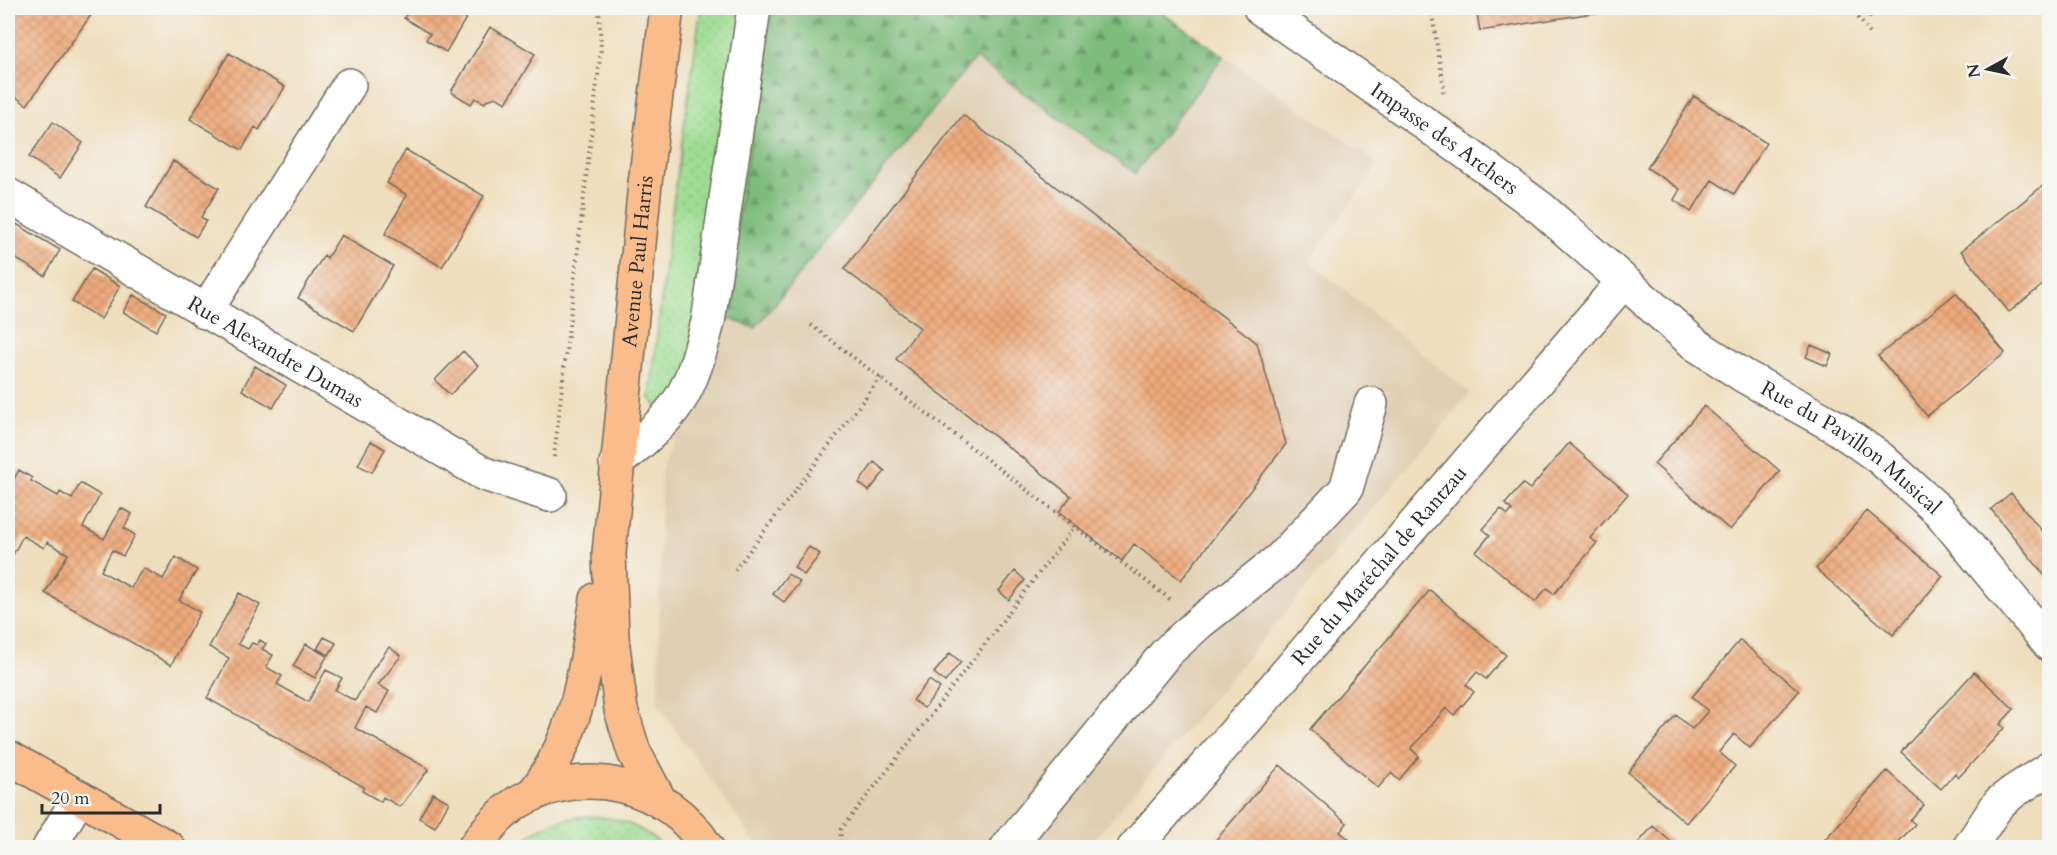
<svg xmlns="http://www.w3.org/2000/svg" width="2057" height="855" viewBox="0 0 2057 855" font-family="Cardo,serif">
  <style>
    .built { fill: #dfceb1 }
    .grass { fill: url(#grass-dots); stroke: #64845e; stroke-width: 1.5 }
    .forest { fill: url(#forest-firs); stroke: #547454; stroke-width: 1.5 }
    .building { fill: url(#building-cross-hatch) }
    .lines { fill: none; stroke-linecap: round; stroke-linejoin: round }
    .minor-casing { stroke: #6f6a5e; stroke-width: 36 }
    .major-casing { stroke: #6f6a5e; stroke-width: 36 }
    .path { stroke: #6f6a5e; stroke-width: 4; stroke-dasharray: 1.5 4.5; stroke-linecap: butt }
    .minor { stroke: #fff; stroke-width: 33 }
    .major { stroke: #fabc8b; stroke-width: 33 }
    .labels { text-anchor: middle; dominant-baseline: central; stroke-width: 4.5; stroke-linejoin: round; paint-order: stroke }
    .street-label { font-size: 21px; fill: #2b2b2b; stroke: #f6f6f2 }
  </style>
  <defs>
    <pattern id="grass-dots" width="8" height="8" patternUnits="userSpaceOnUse" patternTransform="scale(1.5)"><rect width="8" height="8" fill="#9edd92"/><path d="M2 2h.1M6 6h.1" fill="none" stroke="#88be7e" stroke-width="1.8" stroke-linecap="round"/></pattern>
    <pattern id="forest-firs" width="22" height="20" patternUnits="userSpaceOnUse" patternTransform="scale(1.5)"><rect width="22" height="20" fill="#7ebc7c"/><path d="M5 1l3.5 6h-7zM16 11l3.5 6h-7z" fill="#679966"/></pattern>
    <pattern id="building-cross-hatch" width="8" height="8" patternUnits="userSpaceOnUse" patternTransform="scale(1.5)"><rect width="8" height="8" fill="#edaa7c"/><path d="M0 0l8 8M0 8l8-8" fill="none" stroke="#cb926b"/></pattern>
  </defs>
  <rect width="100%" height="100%" fill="#f6f6f2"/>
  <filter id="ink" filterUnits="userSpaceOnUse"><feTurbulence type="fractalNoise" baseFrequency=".0167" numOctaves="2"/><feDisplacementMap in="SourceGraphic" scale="12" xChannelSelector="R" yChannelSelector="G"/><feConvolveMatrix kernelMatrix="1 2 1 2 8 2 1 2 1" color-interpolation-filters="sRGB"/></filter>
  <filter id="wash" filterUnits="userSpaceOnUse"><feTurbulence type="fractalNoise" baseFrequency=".008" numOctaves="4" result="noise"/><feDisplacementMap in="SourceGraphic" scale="24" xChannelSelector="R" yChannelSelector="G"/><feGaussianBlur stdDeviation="1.35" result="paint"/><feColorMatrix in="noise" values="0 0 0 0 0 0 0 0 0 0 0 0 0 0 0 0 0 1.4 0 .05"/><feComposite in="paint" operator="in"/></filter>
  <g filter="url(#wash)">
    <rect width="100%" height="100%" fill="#eedebd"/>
    <path class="built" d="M1224,56L1379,164L1309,261L1470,393L1088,847H758L658,704L661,471L721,316L755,328L975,57L1135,173Z"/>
    <path class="grass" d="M701,8H773L721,316L677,429L650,398L669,232Z
      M588,816C618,817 642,826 664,847H516C535,827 561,818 588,816Z"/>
    <path class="forest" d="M773,8H1155L1224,56L1135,173L975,58L755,328L721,316Z"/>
    <g id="blocks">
      <path class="building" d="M8,8H96L27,105L8,91Z
        M1476,8H1599V12L1480,31Z
        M1862,8H1881L1870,17Z
        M410,9V8H472L446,52L426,40L430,34L404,18Z
        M490,27L535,54L506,103L496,97L487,100L485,103L475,98L471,104L451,92Z
        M229,53L285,87L259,130L255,127L242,150L190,119Z
        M1694,96L1766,143L1734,194L1712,180L1691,212L1674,200L1680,189L1647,168Z
        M963,115L1257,343L1286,444L1181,580L1134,544L1122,561L1059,512L1071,496L896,359L920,328L844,269Z
        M53,122L83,143L60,178L29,157Z
        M406,150L484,196L442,267L385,234L407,195L387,183Z
        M173,161L219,188L201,217L206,221L196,237L146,207Z
        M2050,180V279L2009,312L1961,251Z
        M8,219L60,250L45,276L8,254Z
        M341,235L393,266L354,331L298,298L324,255L327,258Z
        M92,269L120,286L101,319L72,302Z
        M1956,293L2005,353L1927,416L1878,356Z
        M133,295L166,313L156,331L123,312Z
        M1811,345L1832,354L1827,366L1806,357Z
        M463,351L478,366L450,395L435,380Z
        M255,366L286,385L273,408L242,390Z
        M1704,406L1780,471L1730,530L1654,464Z
        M371,441L385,449L372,472L358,465Z
        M1569,443L1628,494L1590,538L1597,543L1554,594L1547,588L1535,602L1476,552L1490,535L1483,529L1501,509L1508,515L1512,510L1505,504L1523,484L1530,489Z
        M874,462L885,471L869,491L859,483Z
        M19,470L32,478L31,481L58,496L60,492L72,499L80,483L100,495L83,527L104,539L121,508L132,514L124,528L135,535L123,556L112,550L101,571L131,588L143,568L163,579L176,557L197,570L179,600L200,612L171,665L45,593L68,554L47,542L44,548L23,536L8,564V490Z
        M2011,493L2050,541V582L1991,509Z
        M1867,511L1943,576L1893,635L1816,569Z
        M809,547L820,554L804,575L794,567Z
        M1015,571L1025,580L1009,600L999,591Z
        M788,574L800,582L784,602L773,594Z
        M1430,590L1506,655L1486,679L1477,672L1466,685L1474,692L1454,715L1446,708L1411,749L1419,756L1399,780L1391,773L1378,788L1310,729Z
        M239,593L260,605L238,644L248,649L252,643L257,645L260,640L266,644L262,649L273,655L266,667L282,676L277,684L308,702L326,670L342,678L335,690L355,701L373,669L389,647L401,656L378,685L389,691L377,713L366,707L355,728L429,769L400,807L383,797L381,802L362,791L364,787L207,698L229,658L209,647Z
        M324,637L336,643L329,655L317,649Z
        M1740,640L1799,691L1750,748L1734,734L1719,752L1735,766L1686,823L1628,772L1676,715L1692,729L1708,711L1692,697Z
        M306,644L327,656L315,678L293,666Z
        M950,653L961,662L945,682L934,673Z
        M1974,672L2014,709L2000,724L2004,728L1995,738L1959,777L1955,773L1941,789L1901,752Z
        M929,680L940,688L924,708L913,700Z
        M1280,765L1347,823L1340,832L1349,839L1341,848H1209Z
        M1887,771L1924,805L1910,820L1915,824L1893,848H1817Z
        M433,793L449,802L435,827L419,818Z
        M1653,826L1678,848H1634Z"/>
    </g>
  </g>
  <g filter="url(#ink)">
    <use href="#blocks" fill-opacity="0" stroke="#6f6a5e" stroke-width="1.5"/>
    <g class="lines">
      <defs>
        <g id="minor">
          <path id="s1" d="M1260,8L1461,149L1542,209L1695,344L1744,376L1836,427L1880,458L1939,511L2050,645"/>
          <path id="s2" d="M8,195L484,474L550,495"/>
          <path d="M205,312L349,85"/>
          <path d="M616,463C638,445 663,425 679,401C694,378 701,348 708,322L754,8"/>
          <path d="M49,848L79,797"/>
          <path d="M1007,848L1167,652L1200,622L1280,559L1346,489L1371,404"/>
          <path id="s3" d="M1134,848L1253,712L1623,282"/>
          <path d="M1969,848L1999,803L2013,792L2050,768"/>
        </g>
        <g id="major">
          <path d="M8,757L169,848"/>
          <path d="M532,795C577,740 586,667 597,599"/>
          <path id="s4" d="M660,801L634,752L621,710L612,638L609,553L645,183L667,8"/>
          <path d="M474,848C486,830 500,814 518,802C582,763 668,783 707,848"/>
        </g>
      </defs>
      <use href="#minor" class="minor-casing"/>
      <use href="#major" class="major-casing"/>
      <path class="path" d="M1431,8L1444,88L1443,93
        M1851,8L1871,35
        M811,325L1171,600
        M554,457L601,49L599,8
        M735,570L881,377
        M840,848L841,829L924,724L1074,527"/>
      <use href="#minor" class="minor"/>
      <use href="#major" class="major"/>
    </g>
  </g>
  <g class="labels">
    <g class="street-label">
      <text stroke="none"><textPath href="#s1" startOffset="226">Impasse des Archers</textPath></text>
      <text stroke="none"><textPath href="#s4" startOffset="550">Avenue Paul Harris</textPath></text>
      <text stroke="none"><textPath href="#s2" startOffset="310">Rue Alexandre Dumas</textPath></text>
      <text stroke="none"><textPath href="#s1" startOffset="738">Rue du Pavillon Musical</textPath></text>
      <text stroke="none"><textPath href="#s3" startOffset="374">Rue du Maréchal de Rantzau</textPath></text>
    </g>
  </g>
  <rect width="2057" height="855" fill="none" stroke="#f6f6f2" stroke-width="30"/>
  <g transform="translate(1988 69) rotate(262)" stroke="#f6f6f2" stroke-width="4.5" paint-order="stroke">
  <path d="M0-4.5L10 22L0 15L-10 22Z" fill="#2b2b2b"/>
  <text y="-9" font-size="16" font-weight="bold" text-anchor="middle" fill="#2b2b2b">N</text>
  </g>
  <path d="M42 804v9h118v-9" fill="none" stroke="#2b2b2b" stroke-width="3"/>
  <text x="51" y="804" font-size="18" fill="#2b2b2b" stroke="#f6f6f2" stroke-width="4.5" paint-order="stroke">20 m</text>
</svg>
